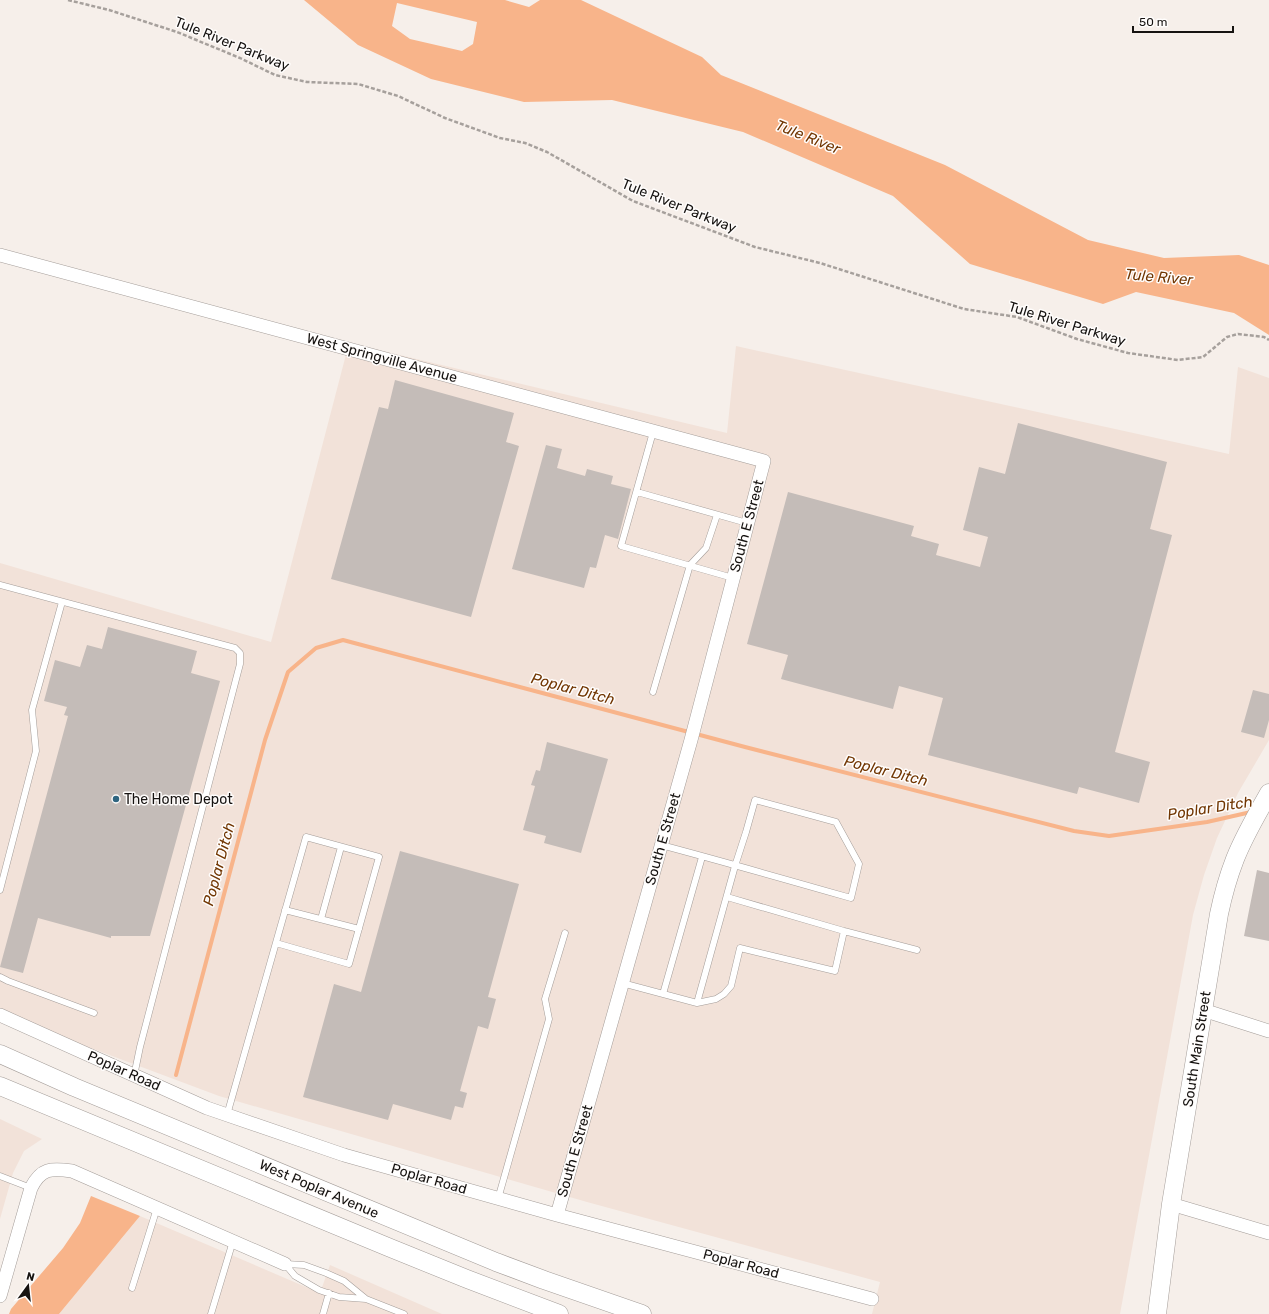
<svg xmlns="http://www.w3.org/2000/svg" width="1269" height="1314" viewBox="0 0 1269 1314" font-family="Rubik,sans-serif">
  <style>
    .built { fill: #f2e2d9 }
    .water { fill: #f8b48a; fill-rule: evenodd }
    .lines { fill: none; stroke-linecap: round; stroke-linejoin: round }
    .stream { stroke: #f8b48a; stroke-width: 4 }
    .building { fill: #c4bcb8 }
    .service-casing { stroke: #a49d99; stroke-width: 7 }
    .minor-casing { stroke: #a49d99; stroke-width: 14 }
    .secondary-casing { stroke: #a49d99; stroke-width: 19 }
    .path { stroke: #a6a09c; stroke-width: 2.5; stroke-dasharray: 4 2; stroke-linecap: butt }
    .service { stroke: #fff; stroke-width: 6 }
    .minor { stroke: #fff; stroke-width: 13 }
    .secondary { stroke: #fff; stroke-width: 18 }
    .poi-dot { fill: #2f6580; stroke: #fffdfc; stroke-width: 1.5 }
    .labels { text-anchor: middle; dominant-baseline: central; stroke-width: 3; stroke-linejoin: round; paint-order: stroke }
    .street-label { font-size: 14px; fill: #161311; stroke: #fffdfc }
    .poi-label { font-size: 14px; fill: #161311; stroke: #fffdfc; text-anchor: start }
    .water-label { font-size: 15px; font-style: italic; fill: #713602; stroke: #fffdfc }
  </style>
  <rect width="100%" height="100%" fill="#f6efea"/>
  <path class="built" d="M349,343L727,433L736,346L1229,454L1238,367L1269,378V740L1238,793L1217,838L1204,875L1193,915L1120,1314H872L880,1282L587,1202L219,1096L0,1014V563L271,642Z
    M0,1119L42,1139L24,1151L13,1173L0,1219Z
    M140,1216L320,1293L330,1265L442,1314H59Z"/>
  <path class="water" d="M304,0H505L529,7L540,0H581L702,57L721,75L945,165L1088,240L1164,258L1239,255L1269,265V335L1234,313L1136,292L1103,304L970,264L893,196L743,132L612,100L524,102L431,79L358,45ZM397,3L477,22L473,44L462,51L410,39L392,26Z
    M91,1196L140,1216L59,1314H9L11,1309L63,1248L80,1223Z"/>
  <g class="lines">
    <path class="stream" d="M176,1075L265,740L288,672L316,648L343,640L745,747L1074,831L1109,836L1207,822L1251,812"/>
  </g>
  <path class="building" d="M395,380L514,413L506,442L519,446L471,617L331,579L379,407L388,409Z
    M1018,423L1167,462L1150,529L1172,535L1115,752L1150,762L1139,803L1079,787L1077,794L928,755L943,698L899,686L893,709L781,679L788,655L747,644L788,492L914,526L911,536L939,544L936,555L980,567L988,537L963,530L979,467L1005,474Z
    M546,445L562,449L557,468L585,476L587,469L613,476L611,484L631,489L618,539L605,535L596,568L590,567L584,588L512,569Z
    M108,627L197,651L191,673L220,681L150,936H111V938L38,918L23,973L0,967L68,716L64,715L67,707L44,701L55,660L80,667L87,645L102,649Z
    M1253,690L1269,694V720L1264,738L1241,732Z
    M547,742L608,759L581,853L544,843L546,836L523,830L535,786L531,785L536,770L540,771Z
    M400,851L519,884L488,997L496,999L488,1029L478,1026L460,1091L467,1093L463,1108L455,1106L451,1120L393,1104L388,1120L303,1097L334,984L361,992Z
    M1257,870L1269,873V941L1244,936Z"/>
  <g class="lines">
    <defs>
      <path id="service" d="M653,432L621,546L733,578
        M637,492L747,523
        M0,585L235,648L240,653V664L140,1047L134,1076
        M653,692L690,565L706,548L717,515
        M661,845C725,862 788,880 851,898L859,864L836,822L755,800L746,832L735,866L697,1003
        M0,890L36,751L32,710L62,602
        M727,897L844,931L917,950
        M285,910L359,929
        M321,919L341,847
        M0,977L8,981L94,1013
        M622,983L697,1003L716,999L724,994L731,986L740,948L835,971L844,931
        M663,994L702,857
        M227,1115L306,837L379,857L349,964L276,943
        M0,1176L31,1188
        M498,1199L549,1019L545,999L565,933
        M285,1264L295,1276L319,1290L339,1297L366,1299L404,1314
        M285,1264L304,1265L326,1273L344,1281L366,1299
        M132,1288L157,1208
        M211,1314L233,1241
        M323,1314L329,1293"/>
      <path id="minor" d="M0,255L764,461L691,740L557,1215
        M1203,1010L1269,1031
        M0,1015L207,1108L344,1155L557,1215L872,1299
        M1171,1204L1269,1233
        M0,1296L31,1188C41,1168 51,1168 72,1171L285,1264"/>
      <path id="secondary" d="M0,1054L74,1087L496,1262L544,1280L642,1314
        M0,1086L388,1247L467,1279L559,1314
        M1157,1314L1171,1204L1219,914C1223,895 1228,877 1235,859C1244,836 1257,814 1269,793"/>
    </defs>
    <use href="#service" class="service-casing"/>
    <use href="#minor" class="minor-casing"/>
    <use href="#secondary" class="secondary-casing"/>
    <path class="path" d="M68,0L109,10L177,32L240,58L275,75L307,82L358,84L398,96L445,118L500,138L525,143L547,152L633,201L755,247L820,263L964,309L1017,317L1077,339L1128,353L1178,360L1203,357L1227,337L1238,334L1264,337L1269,340"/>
    <use href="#service" class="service"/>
    <use href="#minor" class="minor"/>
    <use href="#secondary" class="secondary"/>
  </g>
  <circle class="poi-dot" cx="116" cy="799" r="4"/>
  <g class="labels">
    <g class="street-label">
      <text transform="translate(232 44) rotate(22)">Tule River Parkway</text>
      <text transform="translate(679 206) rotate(22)">Tule River Parkway</text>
      <text transform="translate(1067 324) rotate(17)">Tule River Parkway</text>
      <text transform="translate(382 358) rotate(15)">West Springville Avenue</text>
      <text transform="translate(747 526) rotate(-75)">South E Street</text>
      <text transform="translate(663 839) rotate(-74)">South E Street</text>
      <text transform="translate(1197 1049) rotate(-81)">South Main Street</text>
      <text transform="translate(124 1071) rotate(24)">Poplar Road</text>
      <text transform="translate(575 1151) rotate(-74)">South E Street</text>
      <text transform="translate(429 1179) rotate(16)">Poplar Road</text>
      <text transform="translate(319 1189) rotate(23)">West Poplar Avenue</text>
      <text transform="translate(741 1264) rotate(15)">Poplar Road</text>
    </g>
    <g class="poi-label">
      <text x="124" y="799">The Home Depot</text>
    </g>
    <g class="water-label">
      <text transform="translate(808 137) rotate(22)">Tule River</text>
      <text transform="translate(1159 277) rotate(5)">Tule River</text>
      <text transform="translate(573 689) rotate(15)">Poplar Ditch</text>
      <text transform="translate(886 771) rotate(14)">Poplar Ditch</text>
      <text transform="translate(1210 808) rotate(-9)">Poplar Ditch</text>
      <text transform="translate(219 864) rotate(-75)">Poplar Ditch</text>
    </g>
  </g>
  <g transform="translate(28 1286) rotate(15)" stroke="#fffdfc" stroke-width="3" paint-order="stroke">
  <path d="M0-3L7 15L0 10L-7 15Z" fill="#161311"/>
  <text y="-6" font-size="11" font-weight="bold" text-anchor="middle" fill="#161311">N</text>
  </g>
  <path d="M1133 26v6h100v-6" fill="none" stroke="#161311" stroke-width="2"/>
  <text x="1139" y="26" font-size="12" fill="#161311" stroke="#fffdfc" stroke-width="3" paint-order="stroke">50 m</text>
</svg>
